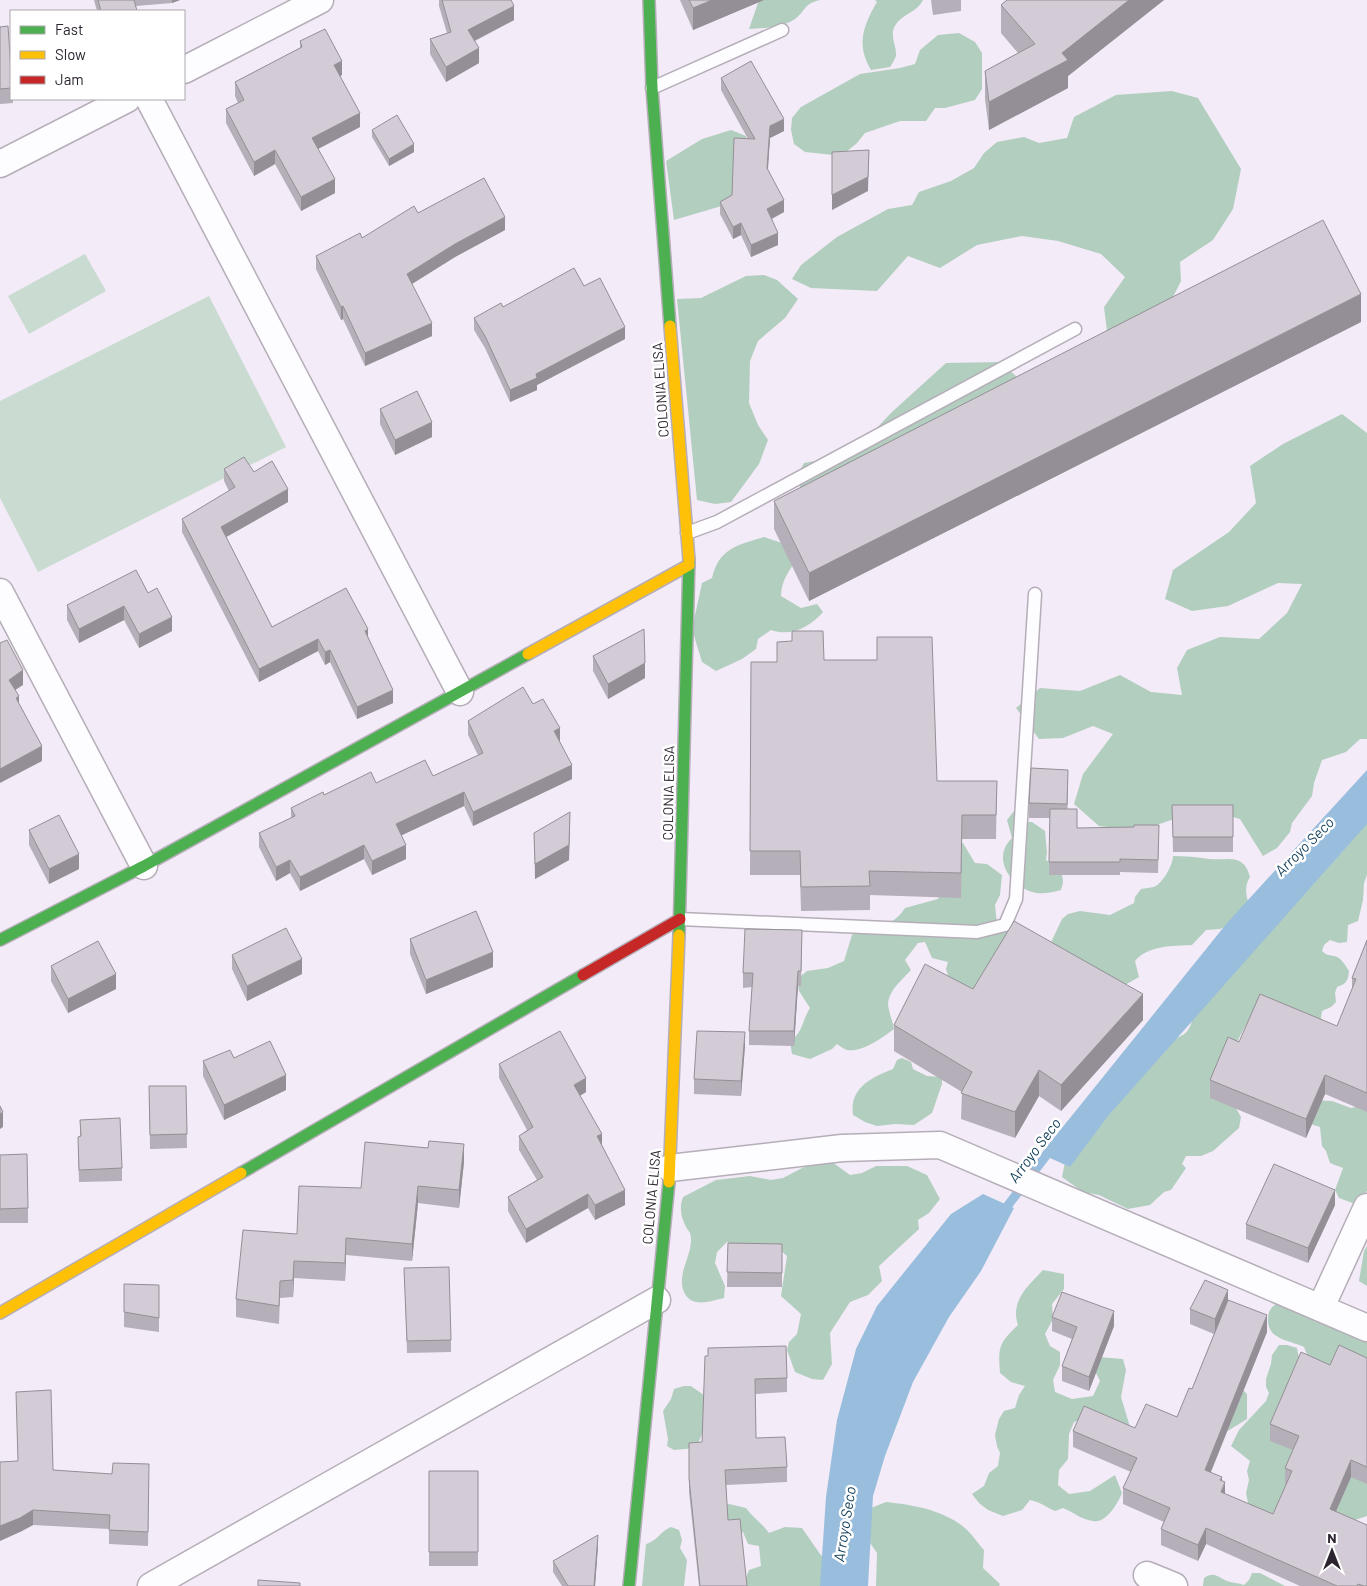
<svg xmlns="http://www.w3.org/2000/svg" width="1367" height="1586" viewBox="0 0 1367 1586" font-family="Barlow,sans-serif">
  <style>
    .green { fill: #cadbd2 }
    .forest { fill: #b2cebf }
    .water { fill: #99bedd }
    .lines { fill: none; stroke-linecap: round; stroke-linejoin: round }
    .stream { stroke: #99bedd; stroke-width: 9 }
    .lane-casing { stroke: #b5aeb8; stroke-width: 15 }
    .street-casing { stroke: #b5aeb8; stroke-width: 29 }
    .fast-casing { stroke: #b5aeb8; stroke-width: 14 }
    .slow-casing { stroke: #b5aeb8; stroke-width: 14 }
    .jam-casing { stroke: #b5aeb8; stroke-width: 14 }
    .lane { stroke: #fdfcfe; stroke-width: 12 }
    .street { stroke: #fdfcfe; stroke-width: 26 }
    .fast { stroke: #4caf50; stroke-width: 11 }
    .slow { stroke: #ffc107; stroke-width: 11 }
    .jam { stroke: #c62828; stroke-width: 11 }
    .wall { fill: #b5afb9 }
    .shaded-wall { fill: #948f96 }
    .building { fill: #d3ccd7; stroke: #948f96 }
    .labels { text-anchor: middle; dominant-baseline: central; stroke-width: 5; stroke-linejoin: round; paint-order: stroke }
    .street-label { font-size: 14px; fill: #2c252f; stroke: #fff }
    .water-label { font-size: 15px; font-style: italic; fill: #15425d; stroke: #fff }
  </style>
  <rect width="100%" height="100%" fill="#f3ebf7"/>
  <path class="green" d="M85,254L106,291L29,334L8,296Z
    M209,296L286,447L38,572L0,498V401Z"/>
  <path class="forest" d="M759,0H820C803,4 806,11 795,19C782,28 765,28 749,29Z
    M875,0H923C917,13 900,14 894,28C890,37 897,47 896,56C895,59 892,64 890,67L871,70C856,45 863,26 877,2Z
    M959,33L975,42L982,53V89L975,100L945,108H935L926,121H900L865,133L857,143L846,152L834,155L805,152L794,144L791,130L792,118L801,107L860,74L900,68L915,64L920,50L938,35Z
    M1172,91L1198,98L1241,169L1233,209L1213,240L1180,262L1181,281L1165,313L1107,331L1104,307L1125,277L1101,254L1058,241L1022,236L977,245L940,268L908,256L877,291L811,288L792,279L801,265L837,237L888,209L912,205L919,192L951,181L974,168L984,153L997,142L1024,137L1039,143L1067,138L1074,117L1116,95Z
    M731,130L746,136V150L735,199L725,205L674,220L666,161L702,139Z
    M764,275L777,280L798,299L785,318L758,341L750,361L749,403L758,425L768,440L759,464L731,502L715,504L697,500L677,299L701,298L746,276Z
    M1001,362L1018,378L803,497L797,476L804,463L845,455L870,435L892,412L946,363Z
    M1342,414L1367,433V739H1360L1346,752L1322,760L1314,783L1312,796L1292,823L1290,832L1277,848L1263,856L1240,819L1204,809L1139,831L1099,826L1074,804L1083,774L1113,734L1093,726L1063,738L1039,739L1016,708L1040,688L1080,691L1120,675L1151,692L1182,695L1177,668L1187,650L1220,637L1259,639L1287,613L1302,584L1278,583L1228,606L1192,611L1165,599L1173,570L1229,532L1256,503L1250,466L1283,444Z
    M764,537L782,543L797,559C789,571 781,581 781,596L801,608L817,604L823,612C810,627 791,637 771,630L758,639L756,649L742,659L716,671L702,662L692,629L702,583L712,578C719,548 738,545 764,537Z
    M1367,798V875L1364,883L1363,900L1358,921L1348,925L1347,942L1339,943L1330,940L1324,945L1322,951C1326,955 1328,955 1334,956C1341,957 1345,965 1349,971C1348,980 1347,984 1337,987L1335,993L1336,1002L1331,1007L1322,1011L1321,1018L1323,1023L1250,1017L1238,1040L1239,1052L1233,1103L1241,1117L1239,1128L1213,1151L1201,1156H1186L1182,1164L1186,1168L1171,1190L1164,1192L1150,1205L1128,1209L1099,1195L1083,1192L1062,1177L1066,1157L1173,1039C1191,1034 1190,1026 1195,1010Z
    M1014,811H1017L1025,822H1032L1045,831L1047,853L1046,860C1058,868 1067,874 1061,890C1053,892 1046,894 1037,893C1012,889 990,859 1012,838L1007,820Z
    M948,843H963L975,863L987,864L1002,875L1000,895L995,905L997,924L1001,925L1015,923L980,990L952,988L946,969L948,962L932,958L925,942L918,943L905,960L911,970C902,980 884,994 889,1010C890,1016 893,1022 894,1029C883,1037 862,1053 847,1050C844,1049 840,1046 837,1044L832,1049L810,1059L792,1054L790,1042C804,1030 801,1023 810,1008L799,991L797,979L807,971L828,968L844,961L852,935L861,923C882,923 892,928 905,908L938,899L941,891Z
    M1173,856C1185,856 1197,857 1209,859C1226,861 1244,852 1250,877C1244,886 1246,895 1249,905L1238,922L1220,929L1206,930L1192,945C1173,946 1148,945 1135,961L1139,977L1125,985L1046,953L1062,919L1068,914L1080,911L1110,915L1134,903L1135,897L1141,889C1145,888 1150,888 1154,887C1163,883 1173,865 1173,856Z
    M902,1058L911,1062L913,1069L927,1076L942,1077V1084L932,1113L914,1125L895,1124L877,1126L865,1122L853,1115C849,1088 872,1077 893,1069L897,1060Z
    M1313,1100L1332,1101L1351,1108L1367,1104V1191L1355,1204L1339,1198L1335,1190L1343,1168L1330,1163L1326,1151L1322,1146L1320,1127L1307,1123Z
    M832,1162L850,1175L862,1173L876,1166H907L927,1175L940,1199L929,1213L918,1220L919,1229L879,1266L882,1281L868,1295L850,1302L830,1333L832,1364L823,1380L812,1379L795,1372L787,1350L789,1342L797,1334L801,1314L781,1296L787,1256L773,1244L742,1248L727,1242L717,1252L715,1263L725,1286L724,1298C711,1301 693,1308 685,1294C674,1274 696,1252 690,1233C689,1231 687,1229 686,1227C681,1217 679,1208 683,1197L716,1180L750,1176L771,1180L783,1178L806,1166L816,1163Z
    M1367,1246V1286L1359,1281L1364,1251Z
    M1043,1270L1064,1274V1289L1052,1304L1053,1319L1045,1334L1050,1346L1060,1352V1365L1053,1380L1055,1392L1072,1399L1093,1396L1100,1381L1093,1367L1098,1357L1123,1359L1126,1370L1121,1397L1130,1427L1085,1418L1074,1422L1069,1434L1068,1459L1059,1470L1058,1485L1069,1494L1090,1491L1115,1475L1122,1493C1118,1503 1106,1524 1093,1521C1082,1520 1073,1512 1063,1508L1055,1511C1046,1507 1040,1502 1030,1500L1022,1510L1003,1516L988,1510L979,1503L972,1494L984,1486L989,1473L998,1466L1000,1453L997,1446L995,1435L999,1419L1004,1411L1015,1408L1019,1395L1025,1386L1011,1382L1000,1373C998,1347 999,1343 1018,1325C1010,1301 1028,1286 1043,1270Z
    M1278,1303L1367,1341V1389L1340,1372L1308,1357L1304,1347C1290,1340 1267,1340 1268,1319C1268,1311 1272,1306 1278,1303Z
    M1279,1345H1287L1297,1348L1300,1363L1291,1375V1381L1340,1472L1367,1467V1516L1352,1521L1279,1516L1264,1510L1257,1509L1248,1503L1246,1493L1249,1480L1247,1471L1250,1461L1231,1446L1239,1430L1266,1401L1269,1393L1266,1387V1379L1271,1364L1272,1355Z
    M1235,1382L1247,1394V1419L1226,1432Z
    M684,1386H691L708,1398L711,1413L696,1448L674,1450L667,1446L668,1439L663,1411L671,1399L674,1389Z
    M886,1502C913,1505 945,1510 966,1529C973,1535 978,1544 984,1550L983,1568L1000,1584L999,1586H876L877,1553L866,1537V1510Z
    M729,1504L746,1508C753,1518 763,1524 769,1533L785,1527L802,1528L820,1554L828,1562L836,1586H721L746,1578L749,1570L761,1566L759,1546L748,1544L743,1532H736L713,1511Z
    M671,1527L679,1530L682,1540L680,1548L687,1560L684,1586H642L646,1544C659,1540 659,1532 671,1527Z
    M1252,1573H1260L1285,1586H1203L1204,1578C1214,1571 1217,1577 1227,1581C1232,1583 1239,1583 1244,1585L1249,1580Z"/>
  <path class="water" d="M1367,770V824L1108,1116L1070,1167L1041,1154L1227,923Z
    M983,1194L1014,1208L981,1271L949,1317L913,1382L885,1456L873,1496L868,1586H820L826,1497L837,1420L856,1349L877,1306L918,1255L951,1214Z"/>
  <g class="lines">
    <path class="stream" d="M1002,1213L1052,1148"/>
    <defs>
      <path id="lane" d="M652,88L782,30
        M687,533L717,522L1075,329
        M680,919L977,932L1005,925L1016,899L1035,594"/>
      <path id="street" d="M184,70L320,0
        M149,99L460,692
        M0,164L127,99
        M0,592L144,866
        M670,1168L842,1148L940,1145L1367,1328
        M1321,1307L1367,1207
        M1147,1575L1174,1586
        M151,1586L657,1300"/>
      <path id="fast" d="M649,0L652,88L670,326
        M679,935L689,560
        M0,940L144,866L528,654
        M241,1173L583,975
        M629,1586L669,1182"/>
      <path id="slow" d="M670,326L689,560
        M528,654L689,565
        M669,1182L679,935
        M0,1313L241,1173"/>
      <path id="jam" d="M583,975L680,919"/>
    </defs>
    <use href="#lane" class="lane-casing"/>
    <use href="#street" class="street-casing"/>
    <use href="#fast" class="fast-casing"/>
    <use href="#slow" class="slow-casing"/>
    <use href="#jam" class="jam-casing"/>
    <use href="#lane" class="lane"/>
    <use href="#street" class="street"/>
    <use href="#fast" class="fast"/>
    <use href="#slow" class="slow"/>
    <use href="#jam" class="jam"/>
  </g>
  <path class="wall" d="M94,0H180L172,3L136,6L137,11H97Z
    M439,0H511L514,20L475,41L479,63L446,82L430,54V39L447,33L439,6Z
    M680,0H764L693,30Z
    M931,0H961V11L933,15Z
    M1007,0H1164L1068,76V88L989,130L985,99V71L1018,53L1001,33V5Z
    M0,27L11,71V99H13V103L0,104Z
    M300,41L342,75L340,76L360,127L318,149L335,193L301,211L275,164L254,176L226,123V109L238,103L235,96V82L300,48Z
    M721,78L784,131L770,138L768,170L784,212L772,219L778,245L751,257L741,235L733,239L720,214V202L732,195L748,139L721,90Z
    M372,130L414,152L389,166L372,137Z
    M418,213L505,230L455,257L412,284L432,336L365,366L343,319L341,320L316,269V256L362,238Z
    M584,286L625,339L537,385V390L510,402L485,348L474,330V318L503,307Z
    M1361,322L809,601L774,529V501Z
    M380,409L432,437L395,455L380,424Z
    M224,469L254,472L288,502L226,537L272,627L368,638L393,703L357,719L330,662L325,665L318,651L259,682L182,532V519L229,491L224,481Z
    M148,593L172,631L139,648L124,620L79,643L67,620V605Z
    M792,631L824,660L937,781H997L996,839H962L961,898L870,895V910L801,911L800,875H750L751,662H777L792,641Z
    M593,656L645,678L608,699L593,671Z
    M533,704L560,742L572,779L473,826L464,806L401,835L406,859L372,875L364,859L300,891L290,873L276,881L259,847V833L291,818V808L324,795L376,783L433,776L478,755L468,735V721Z
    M1068,785L1067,809L1077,828L1159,838L1158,873L1120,872V875H1049L1050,818H1029V803Z
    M1172,805H1233V852H1173Z
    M570,826L569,860L535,879L534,833Z
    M29,830L79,869L49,884L29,845Z
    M410,939L493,967L426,994L410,954Z
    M1367,940V1112L1325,1094L1306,1138L1210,1098V1080L1239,1042L1337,1026L1352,989V978Z
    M802,945L801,986H798L794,1046L749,1045V1031L752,987L743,988V973Z
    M232,955L302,974L247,1001L232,969Z
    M51,966L116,989L68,1013L51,981Z
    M973,989L1143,1020L1061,1111L1039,1096L1015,1138L961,1119L962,1092L894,1051V1025Z
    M745,1046L741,1096L694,1094V1079Z
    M234,1058L286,1090L224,1120L203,1076V1061Z
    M499,1064L586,1092L580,1096L602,1146L625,1205L595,1220L588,1208L526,1243L508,1211V1197L537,1180L519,1150V1136L527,1130L499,1078Z
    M149,1086H186L187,1148L150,1149Z
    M80,1120L122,1168V1181L79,1182L78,1149L80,1136Z
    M0,1155L28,1208V1223H0Z
    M464,1162L459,1208L418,1203L412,1261L346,1255L345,1281L294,1278L293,1297L280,1298L279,1324L236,1317V1299L297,1234L361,1188Z
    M1335,1205L1308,1263L1246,1239V1224Z
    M728,1243L782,1244V1287H727Z
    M404,1268L451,1340V1352L407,1353Z
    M124,1284L159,1285V1332L124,1327Z
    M1228,1300L1267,1332L1211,1472L1222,1481L1225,1494L1273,1514L1286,1485L1285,1484V1468L1293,1450L1270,1441V1424L1330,1365L1367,1358V1484L1351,1477L1336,1511L1367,1586H1300L1206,1544L1198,1561L1161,1545V1529L1164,1522L1123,1504V1488L1131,1472L1073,1447V1431L1135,1428L1177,1417L1192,1389L1214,1334L1190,1324V1309Z
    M1052,1317L1114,1326L1089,1391L1062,1381V1366L1072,1339L1052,1331Z
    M705,1356L787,1378V1392L755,1394L756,1438L787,1467V1482L726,1485L728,1520L747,1586H699L689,1492V1443L702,1442Z
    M53,1470L149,1479L148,1546L109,1544V1529L33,1525L20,1532Z
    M429,1471H478V1566H429Z
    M598,1546L595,1586H562L553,1572V1561Z"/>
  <path class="shaded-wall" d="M172,0H180L172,3Z
    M712,0H764L693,30V8Z
    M1129,0H1164L1068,76V88L989,130V102L1062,53Z
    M514,6V20L468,44V30Z
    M479,48V63L446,82V67Z
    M342,61V75L334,79V65Z
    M360,113V127L312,152V138Z
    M784,119V131L770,138L767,180V168L770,126Z
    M414,144V152L389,166V159Z
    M275,150V164L254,176V162Z
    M869,150L868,191L832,210V195Z
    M335,179V193L301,211V197Z
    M784,200V212L767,221V209Z
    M505,217V230L455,257L407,287V274L455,244Z
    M741,223V235L733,239V227Z
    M778,233V245L751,257V245Z
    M1361,294V322L809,601V573Z
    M343,306V319L341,320V307Z
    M432,323V336L365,366V353Z
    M625,327V339L537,385V390L510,402V390L536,374Z
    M432,422V437L395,455V440Z
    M288,489V502L221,540V527Z
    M124,606V620L79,643V629Z
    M172,617V631L139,648V634Z
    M368,629V642L365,631Z
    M318,639V651L259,682V669Z
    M330,650V662L325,665V652Z
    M645,663V678L608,699V684Z
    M23,670V685L9,694V680Z
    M393,690V703L357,719V707Z
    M19,696V710L16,698Z
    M560,728V742L554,731Z
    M42,746V761L0,783V769Z
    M572,765V779L473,826V812Z
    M1068,770V785L1067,818V804Z
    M464,792V806L396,838V824Z
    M570,812L569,860L535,879V864Z
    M364,845V859L300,891V877Z
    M406,845V859L372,875V861Z
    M79,854V869L49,884V869Z
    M290,860V873L276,881V867Z
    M493,952V967L426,994V980Z
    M302,959V974L247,1001V986Z
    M798,971V986L794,1046V1031Z
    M116,974V989L68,1013V999Z
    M1143,994V1020L1061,1111V1085Z
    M745,1032V1046L741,1096V1081Z
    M1039,1070V1096L1015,1138V1112Z
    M286,1075V1090L224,1120V1105Z
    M1325,1075V1094L1306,1138V1119Z
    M586,1078V1092L574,1099V1085Z
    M3,1112V1127L0,1129V1114Z
    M602,1134V1148L597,1136Z
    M464,1144V1162L459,1208V1190Z
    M418,1186V1203L412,1261V1244Z
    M625,1190V1205L595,1220V1205Z
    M1335,1190V1205L1308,1263V1248Z
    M588,1194V1208L526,1243V1229Z
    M346,1238V1255L345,1281V1263Z
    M294,1261V1278L293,1297V1280Z
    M1228,1290V1304L1215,1334V1319Z
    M1114,1311V1326L1089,1391V1377Z
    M1267,1315V1332L1205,1486V1470Z
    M1351,1460V1477L1330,1525V1509Z
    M1222,1477V1491L1225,1482V1499L1221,1509L1220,1480Z
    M33,1510V1525L20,1532L0,1541V1526Z
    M1206,1528V1544L1198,1561V1545Z
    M598,1535V1546L595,1586H594Z"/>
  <path class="building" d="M98,0H134L137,11H101Z
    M442,0H511L514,6L468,30L479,48L446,67L430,39L451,32Z
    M689,0H712L693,8Z
    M1007,0H1129L1062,53L1068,60L989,102L985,71L1035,44L1001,5Z
    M8,26L11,71V88L0,89V27Z
    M325,29L342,61L334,65L360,113L312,138L335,179L301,197L275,150L254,162L226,109L244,100L235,82L302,47L300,41Z
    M751,61L784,119L770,126L767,168L784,200L767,209L778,233L751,245L741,223L733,227L720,202L732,195L734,138L755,139L721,78Z
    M397,115L414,144L389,159L372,130Z
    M869,150L868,177L832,195V152Z
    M484,178L505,217L455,244L407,274L432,323L365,353L343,306L341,307L316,256L360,233L362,238L414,206L418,213Z
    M1323,220L1361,294L809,573L774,501Z
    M574,268L584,286L600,278L625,327L536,374L537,378L510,390L485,336L474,318L501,303L503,307Z
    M417,391L432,422L395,440L380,409Z
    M244,457L254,472L272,461L288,489L221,527L272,627L346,588L368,629L365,631L393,690L357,707L330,650L325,652L318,639L259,669L182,519L235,487L224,469Z
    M136,570L148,593L157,588L172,617L139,634L124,606L79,629L67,605Z
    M644,629L645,663L608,684L593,656Z
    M792,631H823L824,660H877V637H932L937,781H997L996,815H962L961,873L869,871L870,886L801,887L800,851H750L751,662H777V642L792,641Z
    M7,640L23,670L9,680L19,696L16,698L42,746L0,769V643Z
    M523,687L533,704L543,699L560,728L554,731L572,765L473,812L464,792L396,824L406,845L372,861L364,845L300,877L290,860L276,867L259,833L295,816L291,808L323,792L324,795L371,772L376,783L425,760L433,776L483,753L468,721Z
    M1031,768L1068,770L1067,804L1029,803Z
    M1172,805H1233V837H1173Z
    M1050,809H1077V828L1134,827V825H1159L1158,860L1120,859V862H1049Z
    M570,812L569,845L535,864L534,833Z
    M59,815L79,854L49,869L29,830Z
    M476,911L493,952L426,980L410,939Z
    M1014,921L1143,994L1061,1085L1039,1070L1015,1112L961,1093L972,1072L894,1025L925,964L973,989Z
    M286,928L302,959L247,986L232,955Z
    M745,929L802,930L801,971H798L794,1031H749L753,973H743Z
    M1367,940V1093L1325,1075L1306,1119L1210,1080L1228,1037L1239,1042L1260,994L1337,1026L1356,979L1352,978Z
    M98,941L116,974L68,999L51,966Z
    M560,1031L586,1078L574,1085L602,1134L597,1136L625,1190L595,1205L588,1194L526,1229L508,1197L543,1177L519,1136L533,1127L499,1064Z
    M697,1031L745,1032L741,1081L694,1079Z
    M270,1041L286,1075L224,1105L203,1061L230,1050L234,1058Z
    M149,1086H186L187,1134L150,1135Z
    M0,1106L3,1112L0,1114Z
    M120,1118L122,1168L79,1170L78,1137L81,1136L80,1120Z
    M429,1141L464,1144L459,1190L418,1186L412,1244L346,1238L345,1263L294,1261L293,1280L280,1281L279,1306L236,1299L243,1230L297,1234L299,1186L361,1188L365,1142L428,1148Z
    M27,1154L28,1208L0,1209V1155Z
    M1274,1164L1335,1190L1308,1248L1246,1224Z
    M728,1243L782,1244V1273L727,1272Z
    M449,1267L451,1340L407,1341L404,1268Z
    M1205,1280L1228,1290L1215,1319L1190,1309Z
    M124,1284L159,1285V1318L124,1312Z
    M1062,1292L1114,1311L1089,1377L1062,1366L1077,1327L1052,1317Z
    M1228,1300L1267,1315L1205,1470L1222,1477L1220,1480L1225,1482L1221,1492L1273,1514L1292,1471L1285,1468L1299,1436L1270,1424L1301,1352L1330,1365L1339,1345L1367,1358V1467L1351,1460L1330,1509L1367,1525V1586H1364L1358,1584L1357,1586H1337L1206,1528L1198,1545L1161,1529L1170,1508L1123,1488L1137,1458L1073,1431L1084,1406L1135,1428L1146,1404L1177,1417L1189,1388L1192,1389Z
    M786,1346L787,1378L755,1379L756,1438L785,1437L787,1467L725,1470L728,1520L740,1519L747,1586H700L689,1478V1443L702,1442L705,1356H708V1348Z
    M51,1390L53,1470L112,1474L113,1463L149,1464L148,1532L109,1530L110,1515L33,1510L20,1518L0,1526V1462L18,1461L16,1392Z
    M429,1471H478V1552H429Z
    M598,1535L594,1586H568L553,1561Z
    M258,1580L300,1583V1586H258Z"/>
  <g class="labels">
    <g class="street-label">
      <text transform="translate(660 390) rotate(-94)">COLONIA ELISA</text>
      <text transform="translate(668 793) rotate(-89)">COLONIA ELISA</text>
      <text transform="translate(651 1197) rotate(-85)">COLONIA ELISA</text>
    </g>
    <g class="water-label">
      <text transform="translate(1304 846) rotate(-45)">Arroyo Seco</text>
      <text transform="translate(1034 1150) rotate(-53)">Arroyo Seco</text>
      <text transform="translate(844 1524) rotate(-81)">Arroyo Seco</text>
    </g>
  </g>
  <rect x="10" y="10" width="175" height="90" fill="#ffffff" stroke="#aba8ac"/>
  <rect x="20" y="26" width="25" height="8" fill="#4caf50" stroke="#aba8ac"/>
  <text x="55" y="35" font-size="15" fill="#2c252f">Fast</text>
  <rect x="20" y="51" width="25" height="8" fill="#ffc107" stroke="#aba8ac"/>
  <text x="55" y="60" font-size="15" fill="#2c252f">Slow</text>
  <rect x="20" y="76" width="25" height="8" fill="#c62828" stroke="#aba8ac"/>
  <text x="55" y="85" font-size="15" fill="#2c252f">Jam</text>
  <g transform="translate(1332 1551)" stroke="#ffffff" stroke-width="4" paint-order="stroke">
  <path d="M0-4L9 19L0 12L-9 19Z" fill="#2c252f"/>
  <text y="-8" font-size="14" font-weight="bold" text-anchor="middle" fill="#2c252f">N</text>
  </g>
</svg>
